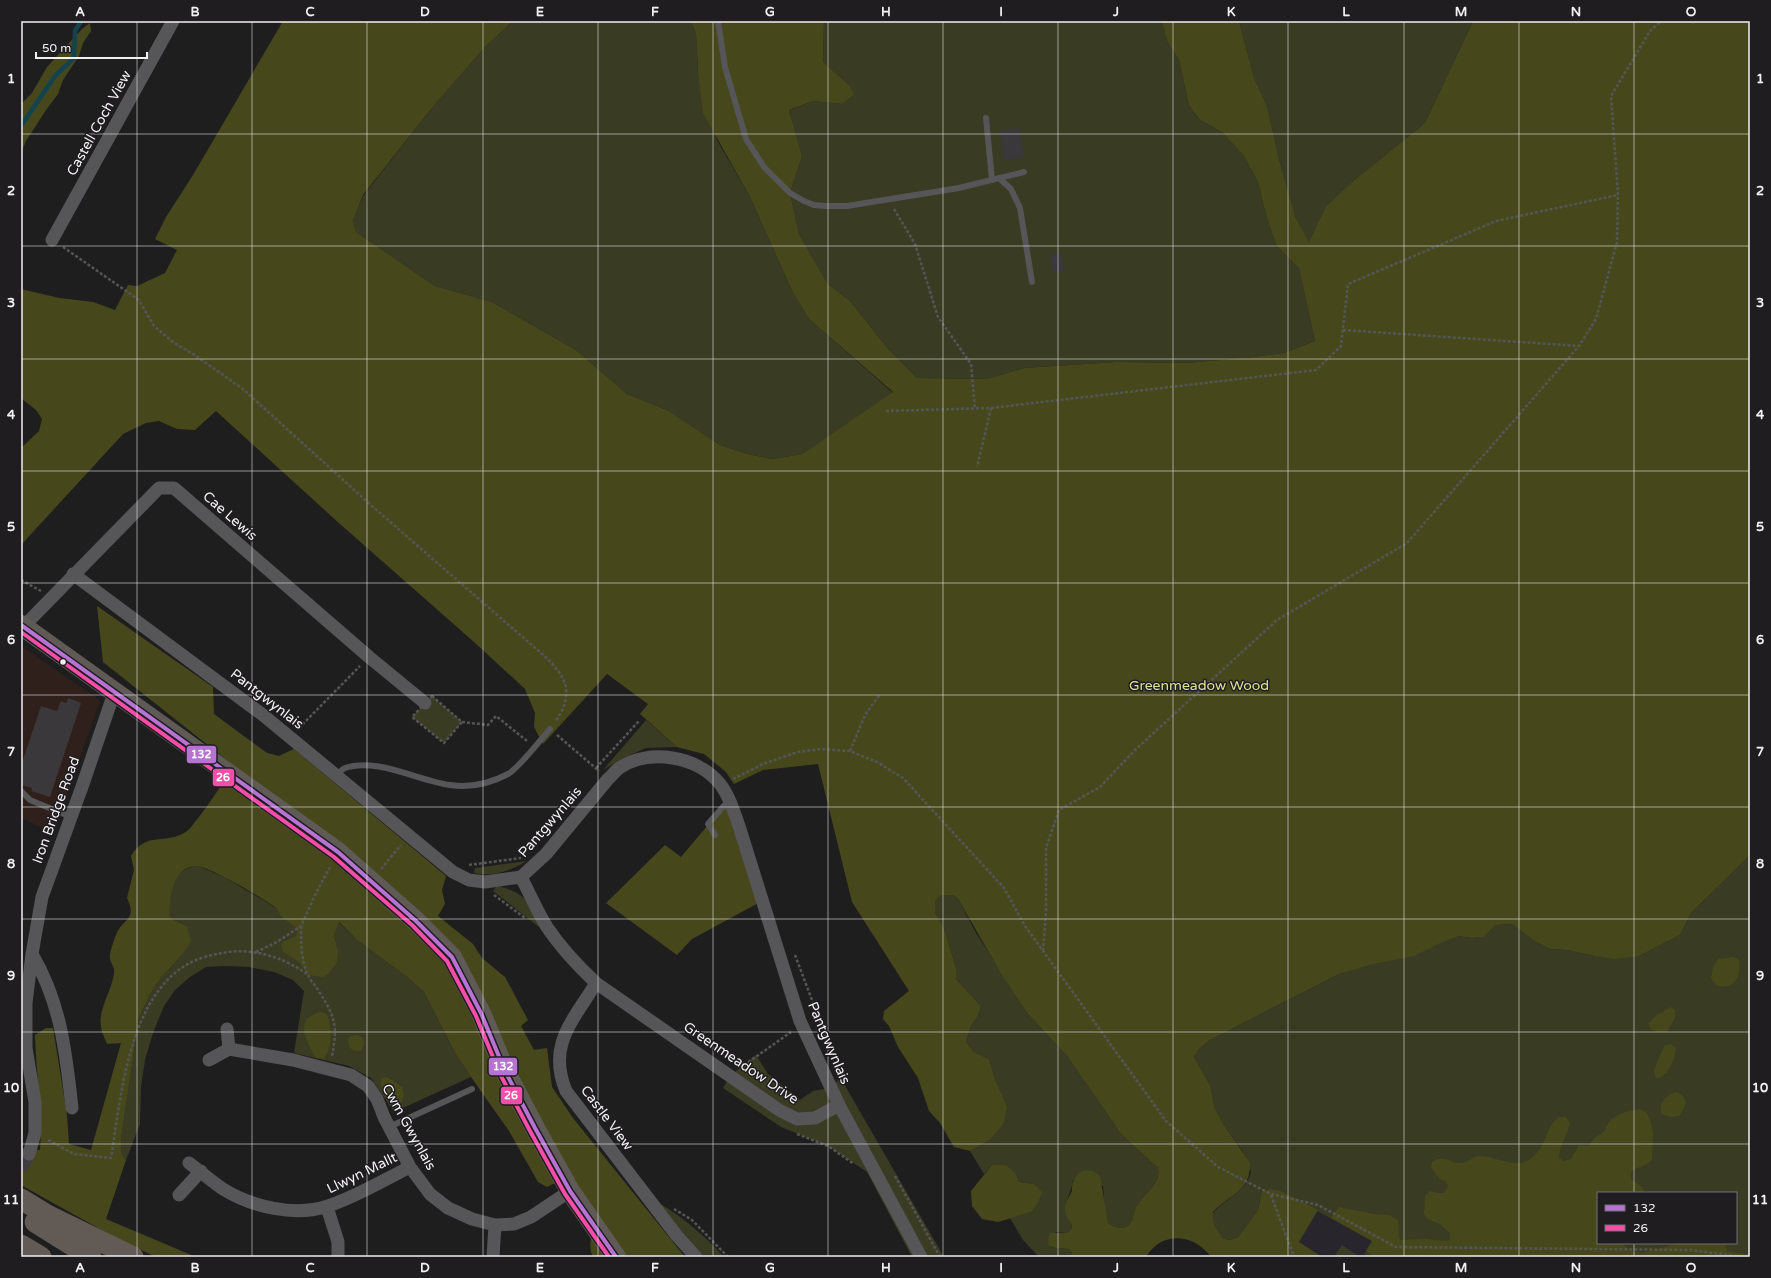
<svg xmlns="http://www.w3.org/2000/svg" width="1771" height="1278" viewBox="0 0 1771 1278" font-family="'Varela Round',sans-serif">
  <style>
    .built { fill: #29252c }
    .education { fill: #2f201c }
    .green { fill: #393b22; fill-rule: evenodd }
    .forest { fill: #46481c }
    .lines { fill: none; stroke-linecap: round; stroke-linejoin: round }
    .stream { stroke: #12434f; stroke-width: 4.5 }
    .building { fill: #3a383a }
    .minor-tunnel { stroke: #3f3e3f; stroke-width: 13; stroke-dasharray: 13 6; stroke-linecap: butt }
    .path { stroke: #565556; stroke-width: 2.5; stroke-dasharray: 3 2; stroke-linecap: butt }
    .service { stroke: #565557; stroke-width: 6 }
    .minor { stroke: #565557; stroke-width: 13 }
    .primary { stroke: #5f5a55; stroke-width: 20 }
    .trunk { stroke: #625a55; stroke-width: 21 }
    .bus-1-casing { stroke: #1f1d20; stroke-width: 7 }
    .bus-2-casing { stroke: #1f1d20; stroke-width: 7 }
    .bus-1 { stroke: #b673d3; stroke-width: 4 }
    .bus-2 { stroke: #f54da8; stroke-width: 4 }
    .grid { fill: none; stroke: #f2f0f2; stroke-width: 1; stroke-opacity: 0.55 }
    .bus-dot { fill: #f2f0f2; stroke: #1f1d20; stroke-width: 1.5 }
    .labels { text-anchor: middle; dominant-baseline: central; stroke-width: 3; stroke-linejoin: round; paint-order: stroke }
    .street-label { font-size: 14px; fill: #f2f0f2; stroke: #1f1d20 }
    .park-label { font-size: 14px; fill: #dce594; stroke: #1f1d20 }
    .line-badge { stroke: #1f1d20; stroke-width: 1.5 }
    .badge-label { font-size: 11px; text-anchor: middle; font-weight: bold; fill: #fff }
    .neatline { fill: none; stroke: #f2f0f2; stroke-width: 1.5 }
    .grid-label { font-size: 13px; text-anchor: middle; font-weight: bold; fill: #f2f0f2 }
  </style>
  <rect width="100%" height="100%" fill="#1f1e1f"/>
  <path class="built" d="M1306,1202L1386,1242L1390,1257H1282Z"/>
  <path class="education" d="M21,646L100,700L53,834L21,817Z"/>
  <path class="green" d="M513,21H690L696,33L698,71L717,140L750,197L793,293L809,319L893,393L802,454L773,459L747,454L720,445L669,411L627,394L576,350L492,302L435,286L356,232L353,221L363,196L436,103L486,46Z
    M824,21H1162L1167,41L1179,60L1189,106L1200,120L1222,132L1244,156L1258,182L1266,215L1276,245L1299,267L1315,341L1284,353L1252,357L1187,363L1116,362L1024,368L987,379L917,378L889,350L850,301L828,284L799,234L790,193L802,156L789,110L813,101L842,104L848,84L823,62Z
    M1239,21H1473L1425,123L1352,182L1309,243L1296,218L1280,163L1267,106L1254,78Z
    M432,696L462,722L444,743L412,717Z
    M646,720L677,747L646,748L621,759L603,770Z
    M1750,855V1257H1363L1372,1241L1281,1191L1260,1200L1258,1210L1238,1237L1229,1240L1221,1238L1214,1225L1213,1213C1227,1197 1245,1193 1251,1172L1243,1152L1224,1125L1215,1109L1210,1085L1194,1057L1198,1050L1210,1040L1339,974L1459,936C1480,940 1481,939 1496,925L1512,924L1533,940L1550,949L1567,950L1595,956H1639L1680,935L1691,913ZM1598,1193H1736V1243H1598Z
    M527,861C510,871 494,877 474,873L475,868Z
    M196,865L224,877L268,903L277,909L282,917L290,921L297,929L296,936L286,940L308,975L338,951L334,935L338,922L357,940L407,977L424,992L455,1053L471,1077L394,1112L371,1078L349,1066L294,1053L304,991L293,980L274,972L249,967L226,966L206,967L190,977L175,990L164,1006L153,1033L145,1060L141,1087L140,1124L126,1160L121,1153V1139L139,1018L150,994L163,975L187,926L170,918C169,904 170,879 184,870C187,868 192,867 196,865Z
    M497,886C529,893 529,905 544,931L493,891Z
    M942,895H953L958,899L975,931L1027,1013L1067,1056L1121,1134L1158,1168C1161,1186 1142,1194 1135,1209C1132,1216 1134,1224 1125,1227C1119,1230 1114,1226 1108,1223L1105,1212L1103,1186L1073,1180C1070,1201 1059,1204 1072,1225L1071,1230L1066,1233L1056,1232L1049,1246L1054,1248L1069,1249L1072,1253V1257H1039L1023,1240L1010,1218L1031,1212L1034,1184L1019,1182L1016,1174L992,1165L984,1174L970,1151L990,1140L1003,1125L996,1082L989,1059L974,1052L966,1042L971,1026L978,1016L981,1006L956,979V968L944,928L935,912V901Z
    M756,1055L768,1074L800,1100L813,1091L833,1087L840,1077L944,1257H912L867,1172L828,1146L781,1127L723,1088L730,1076Z
    M659,1203C685,1219 704,1235 724,1257H703L680,1231Z
    M1342,1245L1360,1257H1341L1335,1255Z"/>
  <path class="forest" d="M283,21H513L486,46L436,103L363,195L353,221L356,232L435,286L492,302L576,350L627,394L669,411L720,445L747,454L773,459L802,454L893,392L809,319L793,293L750,197L703,113L698,71L696,33L690,21H824L823,62L848,84L854,94L842,104L813,101L789,110L802,156L790,193L799,234L828,284L850,301L889,350L917,378L987,379L1024,368L1116,362L1187,363L1252,357L1284,353L1315,341L1299,268L1276,245L1266,215L1258,182L1244,156L1222,132L1200,120L1189,106L1179,60L1167,41L1162,21H1239L1254,78L1267,106L1280,163L1296,218L1309,242L1326,207L1352,182L1425,123L1473,21H1750V855L1691,913L1680,935L1639,956L1615,959L1595,956L1567,950L1550,949L1533,940L1512,924L1496,925L1483,937L1472,938L1459,936L1440,943L1414,956L1373,964L1339,974L1210,1040L1198,1050L1194,1057L1210,1085L1215,1109L1224,1125L1250,1163C1251,1192 1229,1194 1213,1212L1214,1225L1222,1238L1229,1240L1238,1237L1258,1210L1262,1192L1270,1189L1281,1191L1318,1210L1299,1242L1322,1257H1211C1194,1233 1161,1231 1146,1257H1072V1253L1069,1249L1055,1248L1049,1246L1048,1241L1050,1233H1066L1071,1230L1072,1225C1069,1221 1066,1216 1065,1211C1064,1203 1069,1198 1072,1191C1072,1188 1072,1184 1073,1182C1078,1168 1091,1167 1100,1176L1108,1223C1114,1226 1119,1230 1125,1227C1134,1224 1132,1216 1135,1209C1142,1194 1161,1186 1158,1168L1121,1134L1067,1056L1027,1013L1002,975L958,899L953,895H942L935,901V912L944,928L956,968V979L981,1006L978,1016L971,1026L966,1042L974,1052L989,1059L996,1082L1007,1107L1003,1125L990,1140L970,1151L954,1147L940,1123L929,1111L918,1078L898,1047L889,1026L883,1019L884,1011L909,991L852,902L818,764L763,770L734,784L726,772L704,754L677,747L640,714L648,704L607,674L543,744L534,727L535,713L525,689L474,642L340,524L216,411L195,430L177,429L159,421L146,423L123,434L21,545V448L39,431L42,419L36,410L21,398V289L59,298L93,302L115,310L128,285L137,286L165,273L177,250L155,239L166,217L193,175Z
    M90,23L91,31L83,43L79,56L63,80L58,94L46,110L26,141L21,153V104L32,93L47,67L82,29Z
    M97,606L213,687L214,714L267,753L279,756L294,749L446,876L442,890L445,904L438,916L473,944L482,958L505,977L528,1020L521,1026L534,1050L547,1048L552,1087L573,1118L685,1257H593C588,1246 591,1237 594,1226L563,1179L547,1187L538,1182L509,1131L471,1077L455,1053L424,992L407,977L357,940L339,922L334,935L338,951L337,962L330,972L324,977L308,975L299,962L282,951L281,944L286,940L296,936L297,929C291,923 285,920 281,916C279,913 278,910 276,908C266,900 206,864 195,866C172,868 169,900 170,918L187,926L191,941L184,952L163,975L150,994L139,1018L121,1139V1153L126,1160L106,1219L196,1257H156L116,1238L21,1185V1148L40,1150C43,1112 36,1074 35,1035L46,1028H53L67,1115L69,1144L91,1150L121,1043L107,1044C105,1038 101,1032 101,1026C98,1009 112,991 114,973C115,967 111,964 110,959C109,953 114,940 116,935C122,918 138,921 127,898L134,870L131,856C147,830 166,846 187,831C192,827 195,821 199,817C212,800 223,783 233,765L103,662Z
    M729,800L762,901L692,939L677,955L606,903L665,845L681,857Z
    M1733,957L1739,960C1742,976 1734,990 1717,986L1711,978L1713,967L1718,959Z
    M1671,1007L1675,1010V1018L1667,1032H1657L1651,1029L1648,1024L1657,1015Z
    M321,1012L327,1014C332,1028 333,1047 324,1059L316,1058C306,1041 293,1018 321,1012Z
    M358,1035L363,1038L364,1044L361,1051H354L349,1047L348,1040L350,1036Z
    M1671,1044L1676,1048C1675,1060 1670,1072 1659,1078H1656L1654,1070L1664,1046Z
    M387,1077L402,1087C405,1095 404,1100 398,1106C389,1103 379,1089 381,1079Z
    M1677,1092L1683,1096L1686,1102L1683,1110L1679,1116L1670,1117L1662,1114C1657,1101 1667,1095 1677,1092Z
    M1640,1109L1647,1113C1656,1131 1652,1142 1652,1160C1645,1167 1638,1166 1631,1172V1179L1643,1188L1644,1193H1598V1243H1621L1631,1251L1642,1253L1680,1243H1727L1725,1246L1728,1251L1736,1253L1750,1254V1257H1374L1366,1251L1372,1241L1331,1218L1339,1207L1374,1214L1389,1215L1398,1220L1399,1238L1401,1240L1426,1239L1445,1241L1450,1240V1233L1440,1224L1427,1219L1424,1214L1425,1196L1430,1191L1437,1193H1444L1448,1187L1446,1182L1439,1178L1431,1168L1432,1162C1442,1154 1450,1163 1461,1163C1469,1163 1473,1155 1481,1156C1498,1157 1519,1171 1534,1156C1546,1145 1546,1128 1558,1117H1566L1570,1123C1567,1136 1559,1146 1559,1158L1564,1161L1571,1159L1579,1145L1589,1146C1593,1138 1596,1137 1602,1133C1606,1131 1606,1126 1609,1122C1616,1113 1629,1111 1640,1109Z
    M992,1165H1006L1016,1174L1019,1182L1034,1184L1042,1192L1038,1203L1031,1212L998,1222L982,1219L972,1206L971,1191Z"/>
  <g class="lines">
    <path class="stream" d="M21,126L55,76L74,58L75,31L81,21"/>
  </g>
  <path class="building" d="M1020,128L1024,158L1004,160L1000,130Z
    M1061,253L1065,271L1053,273L1049,255Z
    M68,698L81,703L50,797L31,791L32,788L21,785V766L41,706L57,711L61,701L66,703Z"/>
  <g class="lines">
    <path class="minor-tunnel" d="M21,1169L29,1154"/>
    <path class="path" d="M894,209L915,244L938,317L971,364L975,409
      M63,247L139,300L154,326L173,342L193,354L243,389L373,507L549,660C553,665 559,671 562,677C571,692 564,710 555,722
      M1343,330L1579,346
      M991,408L1316,370L1341,346L1348,284L1496,221L1618,195
      M886,411L991,408L977,467
      M21,580L41,591
      M432,696L462,722L444,743L412,717Z
      M462,722L488,725L496,716L527,741
      M299,728L360,666
      M557,735L599,771
      M850,751L865,715L880,694
      M596,768L639,721
      M733,779L763,764L798,752L820,749L850,751L877,762L903,778L1004,888L1025,926L1166,1121L1218,1167L1271,1194L1318,1205L1396,1247L1691,1250L1744,1257
      M469,865L521,858
      M381,869L401,845
      M494,895L525,918
      M301,926C301,942 301,961 308,975C310,980 315,985 318,990C335,1016 338,1025 332,1056
      M1043,951L1046,911V848L1059,810L1100,787L1135,750L1277,620L1407,543L1579,346L1596,319L1617,242L1618,195L1611,96L1650,31L1661,21
      M256,952L277,942L301,926L316,893L330,867
      M795,955L832,1053
      M740,1068L791,1032
      M797,1134L828,1146L854,1164
      M48,1140L74,1154L111,1158C121,1097 128,998 188,964C198,958 211,955 222,953C252,947 284,957 308,975
      M895,1176L940,1257
      M1271,1195L1294,1257
      M674,1209L692,1220L728,1257"/>
    <path class="service" d="M718,21L725,67L746,139L764,167L790,193L804,201L814,205L825,206H847L959,188L1024,172
      M986,118L992,180
      M999,178L1011,189L1020,208L1032,282
      M336,776C339,773 342,769 345,768C376,757 419,781 450,785C470,788 491,783 508,774C519,768 541,739 550,729
      M21,791L30,800L71,817
      M715,835L708,824L729,800
      M389,1127L472,1089"/>
    <path class="minor" d="M52,240L173,21
      M73,574L263,715L453,872L469,880L485,882L521,877L546,854L608,779C612,776 615,771 619,768C649,748 698,756 720,784C729,795 734,812 739,826L800,1021L839,1105
      M23,627L159,488H174L369,657L425,703
      M521,877C530,894 537,911 547,927C561,948 578,966 596,983L779,1110L797,1119L815,1118L839,1105L921,1257
      M32,954C61,1003 66,1053 72,1108
      M596,983C573,1021 547,1045 566,1091L677,1236L696,1257
      M227,1029L229,1049
      M209,1060L229,1049L293,1060L351,1075L368,1086L377,1099L384,1117L410,1167L430,1194L448,1208L472,1219L495,1225L514,1224L531,1217L570,1191
      M29,1154L35,1133V1102L26,1048V1003L32,954L42,897L83,784L114,693
      M189,1163C200,1171 211,1181 223,1189C252,1207 295,1217 328,1206C356,1197 384,1180 410,1167
      M179,1195L201,1171
      M327,1207L338,1242V1257
      M493,1257L495,1225"/>
    <path class="primary" d="M21,625L338,852L416,921L452,957L481,1013L505,1071L535,1128L570,1191L616,1257"/>
    <path class="trunk" d="M21,1199L47,1215L133,1257
      M35,1222L91,1257
      M21,1245L41,1257"/>
    <defs>
      <path id="bus-1" d="M21,625L338,852L416,921L452,957L481,1013L505,1071L535,1128L570,1191L616,1257"/>
      <path id="bus-2" d="M21,632L334,857L412,925L447,961L476,1016L500,1074L530,1131L565,1194L609,1257"/>
    </defs>
    <use href="#bus-1" class="bus-1-casing"/>
    <use href="#bus-2" class="bus-2-casing"/>
    <use href="#bus-1" class="bus-1"/>
    <use href="#bus-2" class="bus-2"/>
  </g>
  <path class="grid" d="M137,21V1257M252,21V1257M367,21V1257M483,21V1257M598,21V1257M713,21V1257M828,21V1257M943,21V1257M1058,21V1257M1173,21V1257M1288,21V1257M1404,21V1257M1519,21V1257M1634,21V1193M21,134H1750M21,246H1750M21,359H1750M21,471H1750M21,583H1750M21,695H1750M21,807H1750M21,919H1750M21,1032H1750M21,1144H1750M1634,1243V1257"/>
  <circle class="bus-dot" cx="63" cy="662" r="3.5"/>
  <g class="labels">
    <g class="street-label">
      <text transform="translate(99 123) rotate(-61)">Castell Coch View</text>
      <text transform="translate(230 516) rotate(41)">Cae Lewis</text>
      <text transform="translate(267 699) rotate(38)">Pantgwynlais</text>
      <text transform="translate(56 810) rotate(-70)">Iron Bridge Road</text>
      <text transform="translate(550 822) rotate(-49)">Pantgwynlais</text>
      <text transform="translate(829 1043) rotate(67)">Pantgwynlais</text>
      <text transform="translate(741 1063) rotate(34)">Greenmeadow Drive</text>
      <text transform="translate(607 1118) rotate(53)">Castle View</text>
      <text transform="translate(409 1127) rotate(61)">Cwm Gwynlais</text>
      <text transform="translate(362 1173) rotate(-26)">Llwyn Mallt</text>
    </g>
    <g class="park-label">
      <text x="1199" y="685">Greenmeadow Wood</text>
    </g>
  </g>
  <g class="line-badge">
    <rect x="186" y="745" width="31" height="19" rx="4" fill="#b673d3"/>
    <rect x="212" y="768" width="23" height="19" rx="4" fill="#f54da8"/>
    <rect x="488" y="1057" width="30" height="19" rx="4" fill="#b673d3"/>
    <rect x="500" y="1086" width="23" height="19" rx="4" fill="#f54da8"/>
  </g>
  <g class="badge-label">
    <text x="201" y="758">132</text>
    <text x="223" y="781">26</text>
    <text x="503" y="1070">132</text>
    <text x="511" y="1099">26</text>
  </g>
  <rect width="1771" height="1278" fill="none" stroke="#1f1d20" stroke-width="44"/>
  <rect x="1597" y="1192" width="140" height="52" fill="#1f1d20" stroke="#737174"/>
  <rect x="1605" y="1205" width="20" height="6" fill="#b673d3" stroke="#737174"/>
  <text x="1633" y="1212" font-size="12" fill="#f2f0f2">132</text>
  <rect x="1605" y="1225" width="20" height="6" fill="#f54da8" stroke="#737174"/>
  <text x="1633" y="1232" font-size="12" fill="#f2f0f2">26</text>
  <path d="M36 52v6h111v-6" fill="none" stroke="#f2f0f2" stroke-width="2"/>
  <text x="42" y="52" font-size="12" fill="#f2f0f2" stroke="#1f1d20" stroke-width="3" paint-order="stroke">50 m</text>
  <rect x="22" y="22" width="1727" height="1234" class="neatline"/>
  <g class="grid-label">
    <text x="80" y="16">A</text>
    <text x="195" y="16">B</text>
    <text x="310" y="16">C</text>
    <text x="425" y="16">D</text>
    <text x="540" y="16">E</text>
    <text x="655" y="16">F</text>
    <text x="770" y="16">G</text>
    <text x="886" y="16">H</text>
    <text x="1001" y="16">I</text>
    <text x="1116" y="16">J</text>
    <text x="1231" y="16">K</text>
    <text x="1346" y="16">L</text>
    <text x="1461" y="16">M</text>
    <text x="1576" y="16">N</text>
    <text x="1691" y="16">O</text>
    <text x="11" y="83">1</text>
    <text x="1760" y="83">1</text>
    <text x="11" y="195">2</text>
    <text x="1760" y="195">2</text>
    <text x="11" y="307">3</text>
    <text x="1760" y="307">3</text>
    <text x="11" y="419">4</text>
    <text x="1760" y="419">4</text>
    <text x="11" y="531">5</text>
    <text x="1760" y="531">5</text>
    <text x="11" y="644">6</text>
    <text x="1760" y="644">6</text>
    <text x="11" y="756">7</text>
    <text x="1760" y="756">7</text>
    <text x="11" y="868">8</text>
    <text x="1760" y="868">8</text>
    <text x="11" y="980">9</text>
    <text x="1760" y="980">9</text>
    <text x="11" y="1092">10</text>
    <text x="1760" y="1092">10</text>
    <text x="11" y="1204">11</text>
    <text x="1760" y="1204">11</text>
    <text x="80" y="1272">A</text>
    <text x="195" y="1272">B</text>
    <text x="310" y="1272">C</text>
    <text x="425" y="1272">D</text>
    <text x="540" y="1272">E</text>
    <text x="655" y="1272">F</text>
    <text x="770" y="1272">G</text>
    <text x="886" y="1272">H</text>
    <text x="1001" y="1272">I</text>
    <text x="1116" y="1272">J</text>
    <text x="1231" y="1272">K</text>
    <text x="1346" y="1272">L</text>
    <text x="1461" y="1272">M</text>
    <text x="1576" y="1272">N</text>
    <text x="1691" y="1272">O</text>
  </g>
</svg>
